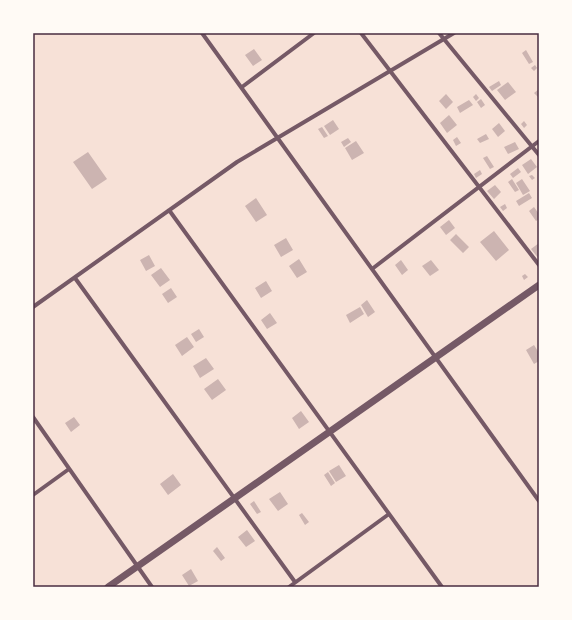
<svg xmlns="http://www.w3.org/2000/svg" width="572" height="620" viewBox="0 0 572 620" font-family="'DejaVu Sans',sans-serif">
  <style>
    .building { fill: #ccb4b1 }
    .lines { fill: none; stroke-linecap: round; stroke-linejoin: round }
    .minor { stroke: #755966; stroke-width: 4 }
    .tertiary { stroke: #755966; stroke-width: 7 }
    .neatline { fill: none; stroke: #4a2c40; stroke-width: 1.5 }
  </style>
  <rect width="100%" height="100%" fill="#f7e1d7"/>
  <path class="building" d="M254,49L262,60L253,66L245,55Z
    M526,50L533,62L529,64L522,53Z
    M535,65L537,68L534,71L531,68Z
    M499,81L501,85L492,91L489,87Z
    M508,82L516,92L505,100L497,90Z
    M539,89V98L534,93Z
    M446,94L453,102L446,109L439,101Z
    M476,94L479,98L476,101L473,97Z
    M481,99L485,105L481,108L477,102Z
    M469,100L473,105L460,113L457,107Z
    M449,115L457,125L447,133L440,123Z
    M333,120L339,129L330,135L324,126Z
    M524,121L527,125L524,128L521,124Z
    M499,123L505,131L498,137L492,129Z
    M322,127L328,136L324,138L318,129Z
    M486,134L489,139L480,143L477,139Z
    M457,137L461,143L456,146L453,140Z
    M348,138L351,142L344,147L341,142Z
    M356,141L364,153L352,160L345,148Z
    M515,142L519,149L508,154L504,147Z
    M88,152L107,179L92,189L73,162Z
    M487,156L494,167L490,169L483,158Z
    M531,159L537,167L528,174L522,165Z
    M518,168L521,172L513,178L510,174Z
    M480,170L482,174L476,178L474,174Z
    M532,175L535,178L532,180L529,176Z
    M512,179L519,190L515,192L508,182Z
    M522,179L530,191L523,195L516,183Z
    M495,185L501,192L494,199L487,191Z
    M529,193L532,198L519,206L516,201Z
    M256,198L267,215L256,222L245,206Z
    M505,204L507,208L503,211L500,207Z
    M534,207L539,214V219L536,221L529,211Z
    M449,220L455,228L446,235L440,227Z
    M494,231L509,250L496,261L480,242Z
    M456,234L469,247L463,253L450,240Z
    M286,238L293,250L281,257L274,245Z
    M539,243V259L531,249Z
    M149,255L155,266L146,271L140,260Z
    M299,259L307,272L297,278L289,266Z
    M401,260L408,270L402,275L395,265Z
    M431,260L439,270L430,276L422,266Z
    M161,268L170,280L160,287L151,275Z
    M525,274L528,277L524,280L522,276Z
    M266,281L272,291L261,298L255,288Z
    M171,288L177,297L168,303L162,294Z
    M367,300L375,312L368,317L361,305Z
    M360,307L364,314L350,323L346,315Z
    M270,313L277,323L267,329L261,320Z
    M199,329L204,337L196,342L191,334Z
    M187,337L194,347L182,356L175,345Z
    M534,345L539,353V361L534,364L526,350Z
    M206,358L214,369L200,378L193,366Z
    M218,379L226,390L212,400L204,389Z
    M301,411L309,422L299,429L292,418Z
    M74,417L80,425L71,432L65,423Z
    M339,465L346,476L336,482L329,471Z
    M328,472L335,483L331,486L324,475Z
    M173,474L181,485L168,495L160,484Z
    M280,492L288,504L278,511L269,499Z
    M254,501L261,512L257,514L250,504Z
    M302,513L309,522L305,525L299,515Z
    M247,530L255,541L246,547L238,537Z
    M217,547L225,558L221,561L213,551Z
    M191,569L198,581L189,586L182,575Z"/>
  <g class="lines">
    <path class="minor" d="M202,33L539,501
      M361,33L539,265
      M439,33L539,155
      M242,87L314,33
      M169,210L442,587
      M372,269L539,141
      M75,278L295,582
      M33,307L237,162L454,33
      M33,417L152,587
      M33,495L69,469
      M289,587L389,514"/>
    <path class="tertiary" d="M108,587L539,285"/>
  </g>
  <rect width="572" height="620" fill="none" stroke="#fffaf5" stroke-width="68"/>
  <rect x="34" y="34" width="504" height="552" class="neatline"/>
</svg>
